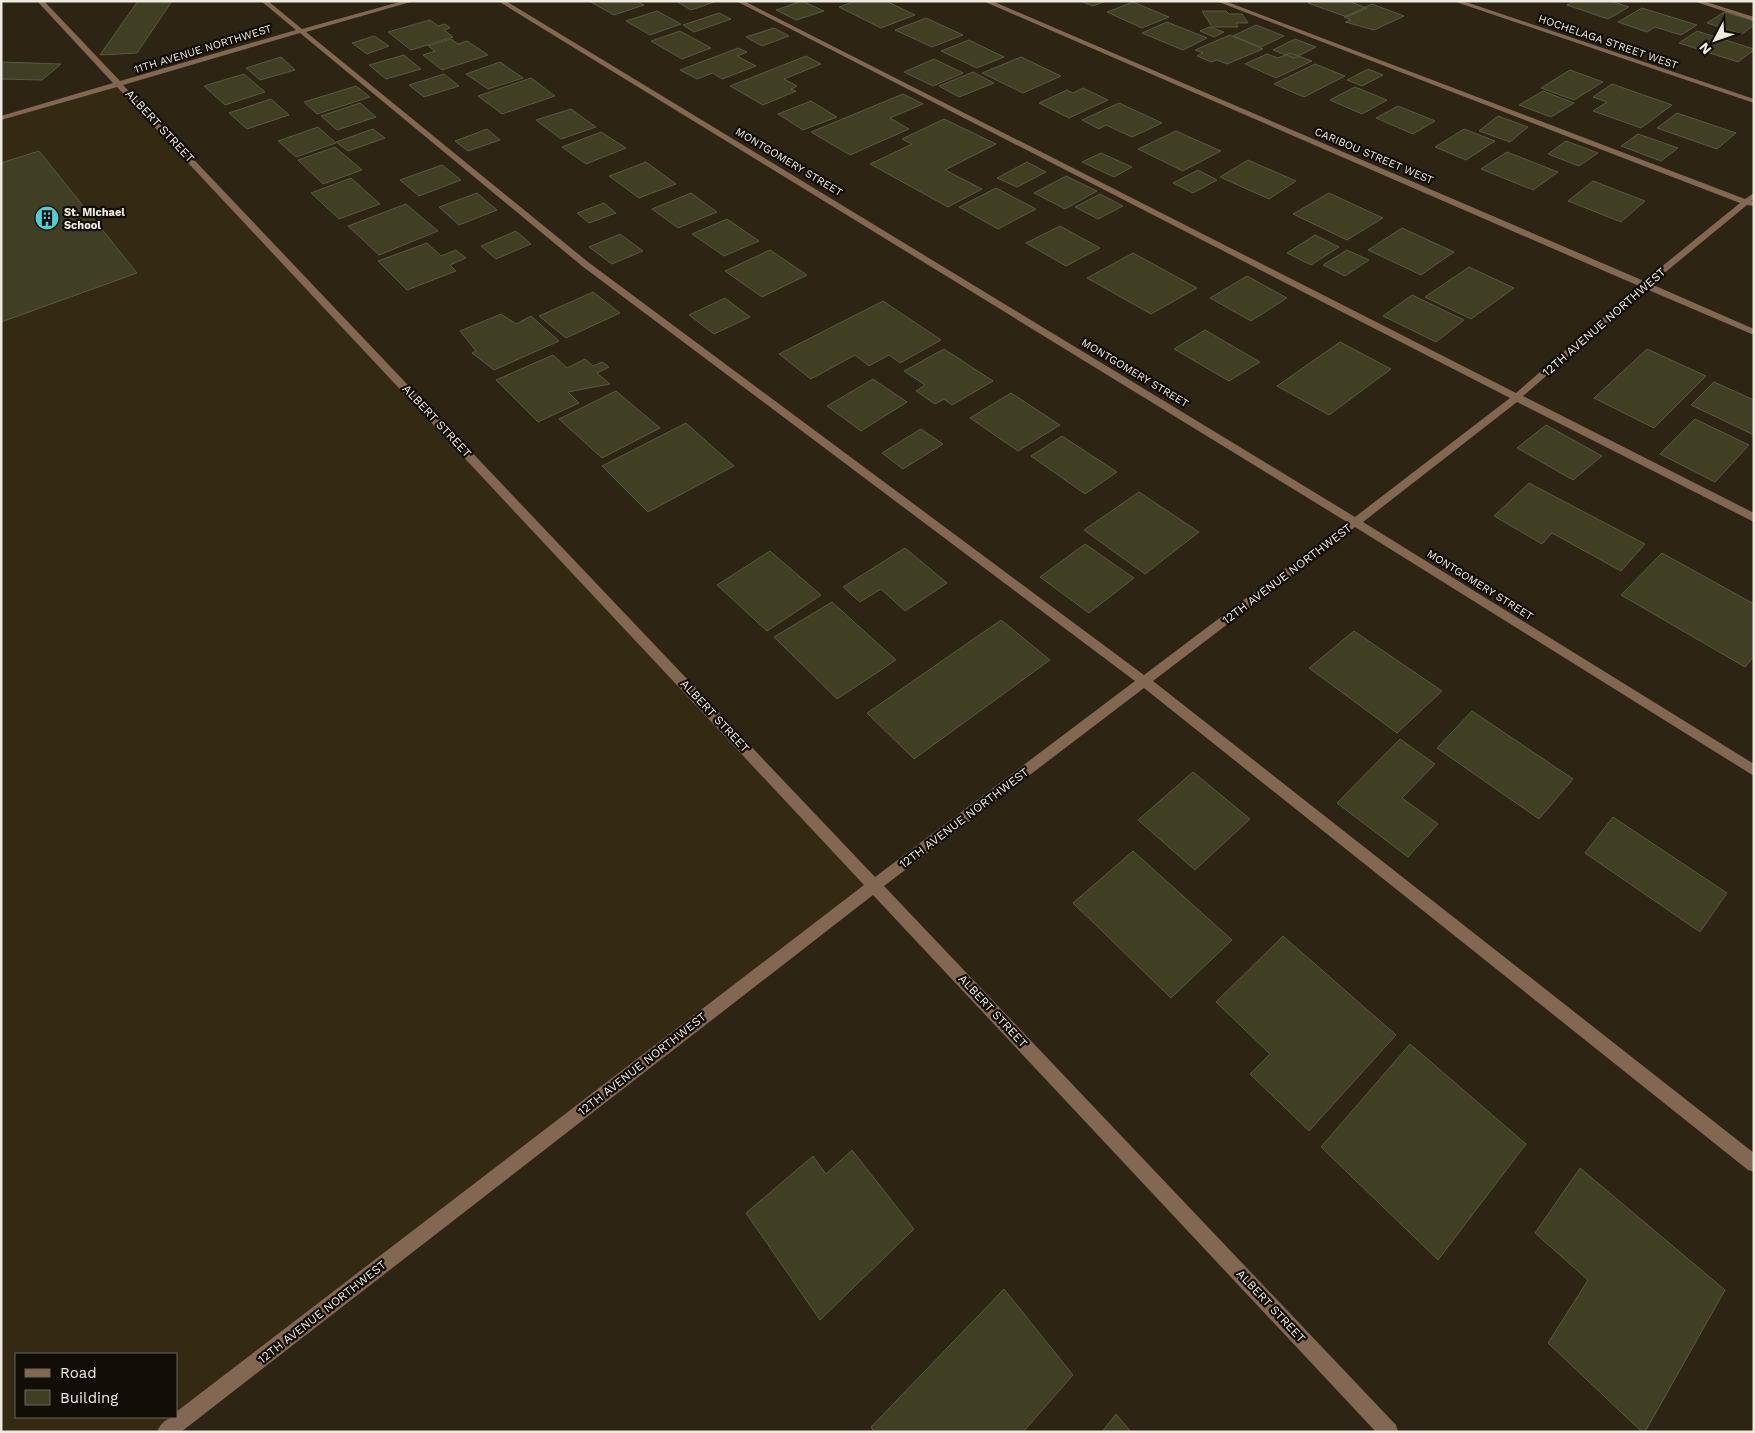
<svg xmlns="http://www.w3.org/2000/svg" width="1755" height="1433" viewBox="0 0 1755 1433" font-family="'Work Sans',sans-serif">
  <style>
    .built { fill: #342911; fill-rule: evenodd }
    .building { fill: #403f24; stroke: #595945 }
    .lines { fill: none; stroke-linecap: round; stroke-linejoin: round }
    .minor { fill: #826753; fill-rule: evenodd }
    .labels { text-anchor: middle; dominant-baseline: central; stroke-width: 4.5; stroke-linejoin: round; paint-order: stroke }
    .far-street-label { font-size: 11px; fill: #efeadf; stroke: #120e07 }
    .far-poi-label { font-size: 11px; font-weight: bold; fill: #efeadf; stroke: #120e07; text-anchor: start }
    .street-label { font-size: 12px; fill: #efeadf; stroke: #120e07 }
  </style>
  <rect width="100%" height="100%" fill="#2d2413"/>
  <path class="built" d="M120,85L875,885L166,1432H1V118ZM16,1354H176V1417H16Z"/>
  <path class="building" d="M138,1H172L137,53L100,55Z
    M589,1H636L644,5L614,15Z
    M676,1H717L691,10Z
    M802,1L824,11L796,20L776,10Z
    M855,1H886L915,15L881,28L839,7Z
    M1080,1H1106L1093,6Z
    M1312,1H1348L1367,8L1347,17L1308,3Z
    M1574,1H1611L1629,7L1608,19L1567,5Z
    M1133,2L1169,17L1142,28L1107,12Z
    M1372,4L1404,16L1374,30L1345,22L1351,20L1344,17Z
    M1642,8L1697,25L1681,35L1655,27L1647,32L1618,22Z
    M657,11L681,24L650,35L626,21Z
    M1202,11H1226L1229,14H1242L1248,23H1236L1238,27H1212Z
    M1724,12L1754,21V25L1742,34L1707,23Z
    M719,13L731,19L694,32L683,25Z
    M926,18L963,35L932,47L895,30Z
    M430,20L438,26L445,24L450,28L444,30L453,37L411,50L388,32Z
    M1167,22L1207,38L1183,50L1142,33Z
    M1256,25L1284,36L1261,47L1233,36Z
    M1209,27L1224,32L1214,37L1200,31Z
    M774,28L789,36L762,46L746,37Z
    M680,31L711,48L682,59L651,41Z
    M1697,31L1754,49V50L1738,62L1679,43Z
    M1230,35L1263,49L1227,64L1217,60L1211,62L1197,56L1203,53L1195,50Z
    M374,36L389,46L367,54L352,43Z
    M451,39L458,44L467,41L488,55L442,70L423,55L435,51L428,46Z
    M1295,39L1316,47L1294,58L1273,50Z
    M969,40L1004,57L977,68L941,51Z
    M738,48L747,52L737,56L756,66L722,79L713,73L697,79L680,70Z
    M1290,53L1312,61L1276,78L1245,64L1267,54L1278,58Z
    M404,55L421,69L386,79L369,65Z
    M806,56L821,64L784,79L797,86L791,89L796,91L763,105L730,86Z
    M281,57L295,70L260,80L246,68Z
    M1021,57L1061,76L1023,93L982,73Z
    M934,59L963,73L933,86L904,72Z
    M1,62L61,64L42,80L1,79Z
    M500,62L523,78L488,89L466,74Z
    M1315,64L1345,76L1304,97L1274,84Z
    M1368,69L1383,75L1362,86L1347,80Z
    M1570,70L1603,82L1574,100L1541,88Z
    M973,72L994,83L959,97L939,86Z
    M244,74L265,92L225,105L204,86Z
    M444,74L459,86L424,97L409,85Z
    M531,78L555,96L502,114L478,96Z
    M1612,84L1672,105L1641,128L1593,111L1607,102L1593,97Z
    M356,86L370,97L317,114L304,102Z
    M1355,87L1387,100L1362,114L1330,100Z
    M1083,88L1108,100L1069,118L1039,103L1067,90L1073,93Z
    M1543,91L1574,103L1551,117L1519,105Z
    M903,94L923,104L890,118L909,129L850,155L811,132Z
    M271,99L289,115L247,129L229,113Z
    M811,101L837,117L803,130L778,114Z
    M360,103L376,117L337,130L321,116Z
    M1119,103L1162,123L1132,137L1106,125L1099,129L1082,120Z
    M1398,106L1435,121L1413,134L1376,118Z
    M571,109L596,127L561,139L536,120Z
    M1677,113L1736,133L1717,149L1657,128Z
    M1498,116L1528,127L1510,142L1479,131Z
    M944,119L996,144L945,170L982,189L948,207L870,164L912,144L902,139Z
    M318,127L336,143L296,157L278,141Z
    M373,129L385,138L348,151L336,142Z
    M487,129L500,140L468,151L455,141Z
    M1464,129L1495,141L1466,160L1435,147Z
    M1176,131L1221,151L1183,171L1138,149Z
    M601,132L626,148L586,164L562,147Z
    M1638,134L1678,148L1661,161L1621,146Z
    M1566,141L1598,153L1579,166L1548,154Z
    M335,147L362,170L323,184L298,160Z
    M39,151L137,273L1,322V163Z
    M1507,152L1558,172L1533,190L1481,169Z
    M1101,153L1132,167L1114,177L1082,162Z
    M1248,160L1296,181L1269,199L1220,177Z
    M646,162L676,184L639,198L609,176Z
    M1027,162L1046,172L1017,187L997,178Z
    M442,165L461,180L419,196L400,180Z
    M1198,170L1217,180L1193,193L1173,183Z
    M1066,176L1097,191L1065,209L1034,193Z
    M351,178L380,204L339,219L311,193Z
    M1593,181L1645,201L1621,222L1568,201Z
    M996,188L1036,209L998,229L959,207Z
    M477,193L497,210L459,225L439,207Z
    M691,193L717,212L678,228L652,209Z
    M1329,193L1383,218L1347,240L1293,214Z
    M1100,194L1123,206L1098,219L1075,207Z
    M604,203L616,213L589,223L577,213Z
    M406,204L438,231L379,255L348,226Z
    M727,219L759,241L724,256L692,234Z
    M1060,226L1100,248L1066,266L1026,243Z
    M1402,228L1454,252L1421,275L1368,250Z
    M516,231L531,244L496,259L481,246Z
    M620,234L643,251L612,264L589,247Z
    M1315,235L1339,247L1311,265L1287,253Z
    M427,243L441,256L456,250L466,258L450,265L456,271L407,290L378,261Z
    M770,250L807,275L762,297L725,271Z
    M1347,250L1369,260L1345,276L1323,265Z
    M1133,253L1197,288L1151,314L1087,278Z
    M1469,267L1514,288L1471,319L1425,297Z
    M1247,276L1287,298L1251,321L1210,298Z
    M593,292L620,313L566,338L539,316Z
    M1412,295L1464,320L1436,342L1383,316Z
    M725,298L750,317L714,334L689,315Z
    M883,301L941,340L900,363L889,355L869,366L855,355L811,379L779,354Z
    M501,314L516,324L531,316L559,341L494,370L472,353L476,351L460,331Z
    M1205,330L1260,362L1229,381L1174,349Z
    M1340,342L1391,369L1329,415L1277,386Z
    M944,349L993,381L952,405L944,399L935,404L916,391L925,385L904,371Z
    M1647,349L1706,376L1654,428L1594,398Z
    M553,355L567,368L585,359L593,366L602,362L609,367L597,373L610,384L568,392L579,403L538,422L496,380Z
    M873,379L907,402L861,431L827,406Z
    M1714,382L1754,400V435L1691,405Z
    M616,391L660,428L602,458L559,419Z
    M1011,393L1060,425L1018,451L970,418Z
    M1695,419L1749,445L1715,482L1660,454Z
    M686,423L734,466L648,512L602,466Z
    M1546,425L1602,456L1573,480L1517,448Z
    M921,429L943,444L903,469L882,453Z
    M1062,436L1117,472L1085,494L1031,456Z
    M1529,483L1645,544L1621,571L1552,533L1542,544L1494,516Z
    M1139,492L1199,532L1145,574L1084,530Z
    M1085,544L1134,578L1089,613L1040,577Z
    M905,548L947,583L905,611L881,589L860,602L843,587Z
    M770,551L821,595L767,631L717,585Z
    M1662,553L1754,604V656L1745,667L1621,595Z
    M832,602L896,660L837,699L774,637Z
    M1001,620L1050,660L914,759L867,713Z
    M1354,631L1442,691L1397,733L1309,668Z
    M1472,711L1573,779L1539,819L1437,748Z
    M1400,739L1435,764L1402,798L1438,824L1408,857L1337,803Z
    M1193,772L1250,819L1195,870L1138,820Z
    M1613,817L1727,893L1700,932L1585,853Z
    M1133,851L1232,940L1171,998L1073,903Z
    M1283,936L1396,1035L1309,1131L1250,1074L1270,1054L1216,1002Z
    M1410,1044L1526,1144L1438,1260L1321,1147Z
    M852,1150L914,1229L820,1320L746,1213L813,1156L826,1174Z
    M1580,1168L1725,1290L1645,1432H1642L1548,1343L1588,1280L1535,1233Z
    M1004,1289L1073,1375L1023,1432H874L871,1427Z
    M1116,1414L1131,1432H1102Z"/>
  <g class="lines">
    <path class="minor" d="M37,1H44L120,81L296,30L261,1H268L302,29L403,1H414L306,32L588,262L1144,675L1347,522L498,1H506L1355,517L1510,398L736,1H744L1516,393L1639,286L983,1H992L1644,281L1740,203L1216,1H1225L1745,199L1754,193V199L1751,201L1754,202V206L1747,205L1651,284L1754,329V335L1646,289L1523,396L1754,513V522L1517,402L1363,522L1754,764V776L1355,527L1153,681L1754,1153V1172L1748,1170L1144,688L884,886L1396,1425L1398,1432H1376L873,895L181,1432H157C160,1424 167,1417 176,1417V1412L864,885L117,87L1,120V116L113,83ZM300,33L582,266L1135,681L875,877L123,85Z
      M1453,1H1463L1754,99V103Z
      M1693,1H1703L1754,17V21Z"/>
  </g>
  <defs>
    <symbol id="building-disc" viewBox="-11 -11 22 22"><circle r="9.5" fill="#52ccd5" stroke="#120e07"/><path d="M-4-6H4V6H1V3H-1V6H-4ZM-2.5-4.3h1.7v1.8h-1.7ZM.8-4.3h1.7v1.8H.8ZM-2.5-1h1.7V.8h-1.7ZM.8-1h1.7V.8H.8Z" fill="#111"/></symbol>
  </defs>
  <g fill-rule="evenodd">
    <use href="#building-disc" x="33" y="204" width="28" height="28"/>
  </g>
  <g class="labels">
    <g class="far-street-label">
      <text transform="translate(1608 42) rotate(19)">HOCHELAGA STREET WEST</text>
      <text transform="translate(203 49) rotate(-17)">11TH AVENUE NORTHWEST</text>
      <text transform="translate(1374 156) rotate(23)">CARIBOU STREET WEST</text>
      <text transform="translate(789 162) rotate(31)">MONTGOMERY STREET</text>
      <text transform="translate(1135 373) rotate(31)">MONTGOMERY STREET</text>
      <text transform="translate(1480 585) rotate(32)">MONTGOMERY STREET</text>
    </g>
    <g class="far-poi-label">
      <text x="64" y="212">St. Michael<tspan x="64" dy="13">School</tspan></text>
    </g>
    <g class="street-label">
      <text transform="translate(160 126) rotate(47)">ALBERT STREET</text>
      <text transform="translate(1604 322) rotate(-41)">12TH AVENUE NORTHWEST</text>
      <text transform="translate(437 421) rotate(47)">ALBERT STREET</text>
      <text transform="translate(1287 574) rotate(-37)">12TH AVENUE NORTHWEST</text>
      <text transform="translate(715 716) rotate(47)">ALBERT STREET</text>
      <text transform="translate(964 818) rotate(-37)">12TH AVENUE NORTHWEST</text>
      <text transform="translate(993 1011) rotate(47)">ALBERT STREET</text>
      <text transform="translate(642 1064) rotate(-38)">12TH AVENUE NORTHWEST</text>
      <text transform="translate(1271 1306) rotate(47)">ALBERT STREET</text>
      <text transform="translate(322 1312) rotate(-38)">12TH AVENUE NORTHWEST</text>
    </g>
  </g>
  <rect width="1755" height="1433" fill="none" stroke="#efeadf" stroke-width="5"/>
  <rect x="15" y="1353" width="162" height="65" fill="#120e07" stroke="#6a665d"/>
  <rect x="25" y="1369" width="25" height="8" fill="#826753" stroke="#6a665d"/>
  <text x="60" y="1378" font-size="15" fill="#efeadf">Road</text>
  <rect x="25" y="1390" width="25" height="15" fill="#403f24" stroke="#6a665d"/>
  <text x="60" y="1403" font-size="15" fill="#efeadf">Building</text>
  <g transform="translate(1715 40) rotate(229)" stroke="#120e07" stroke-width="4" paint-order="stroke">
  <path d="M0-4L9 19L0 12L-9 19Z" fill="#efeadf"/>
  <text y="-8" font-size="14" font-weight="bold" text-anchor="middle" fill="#efeadf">N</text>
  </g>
</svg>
